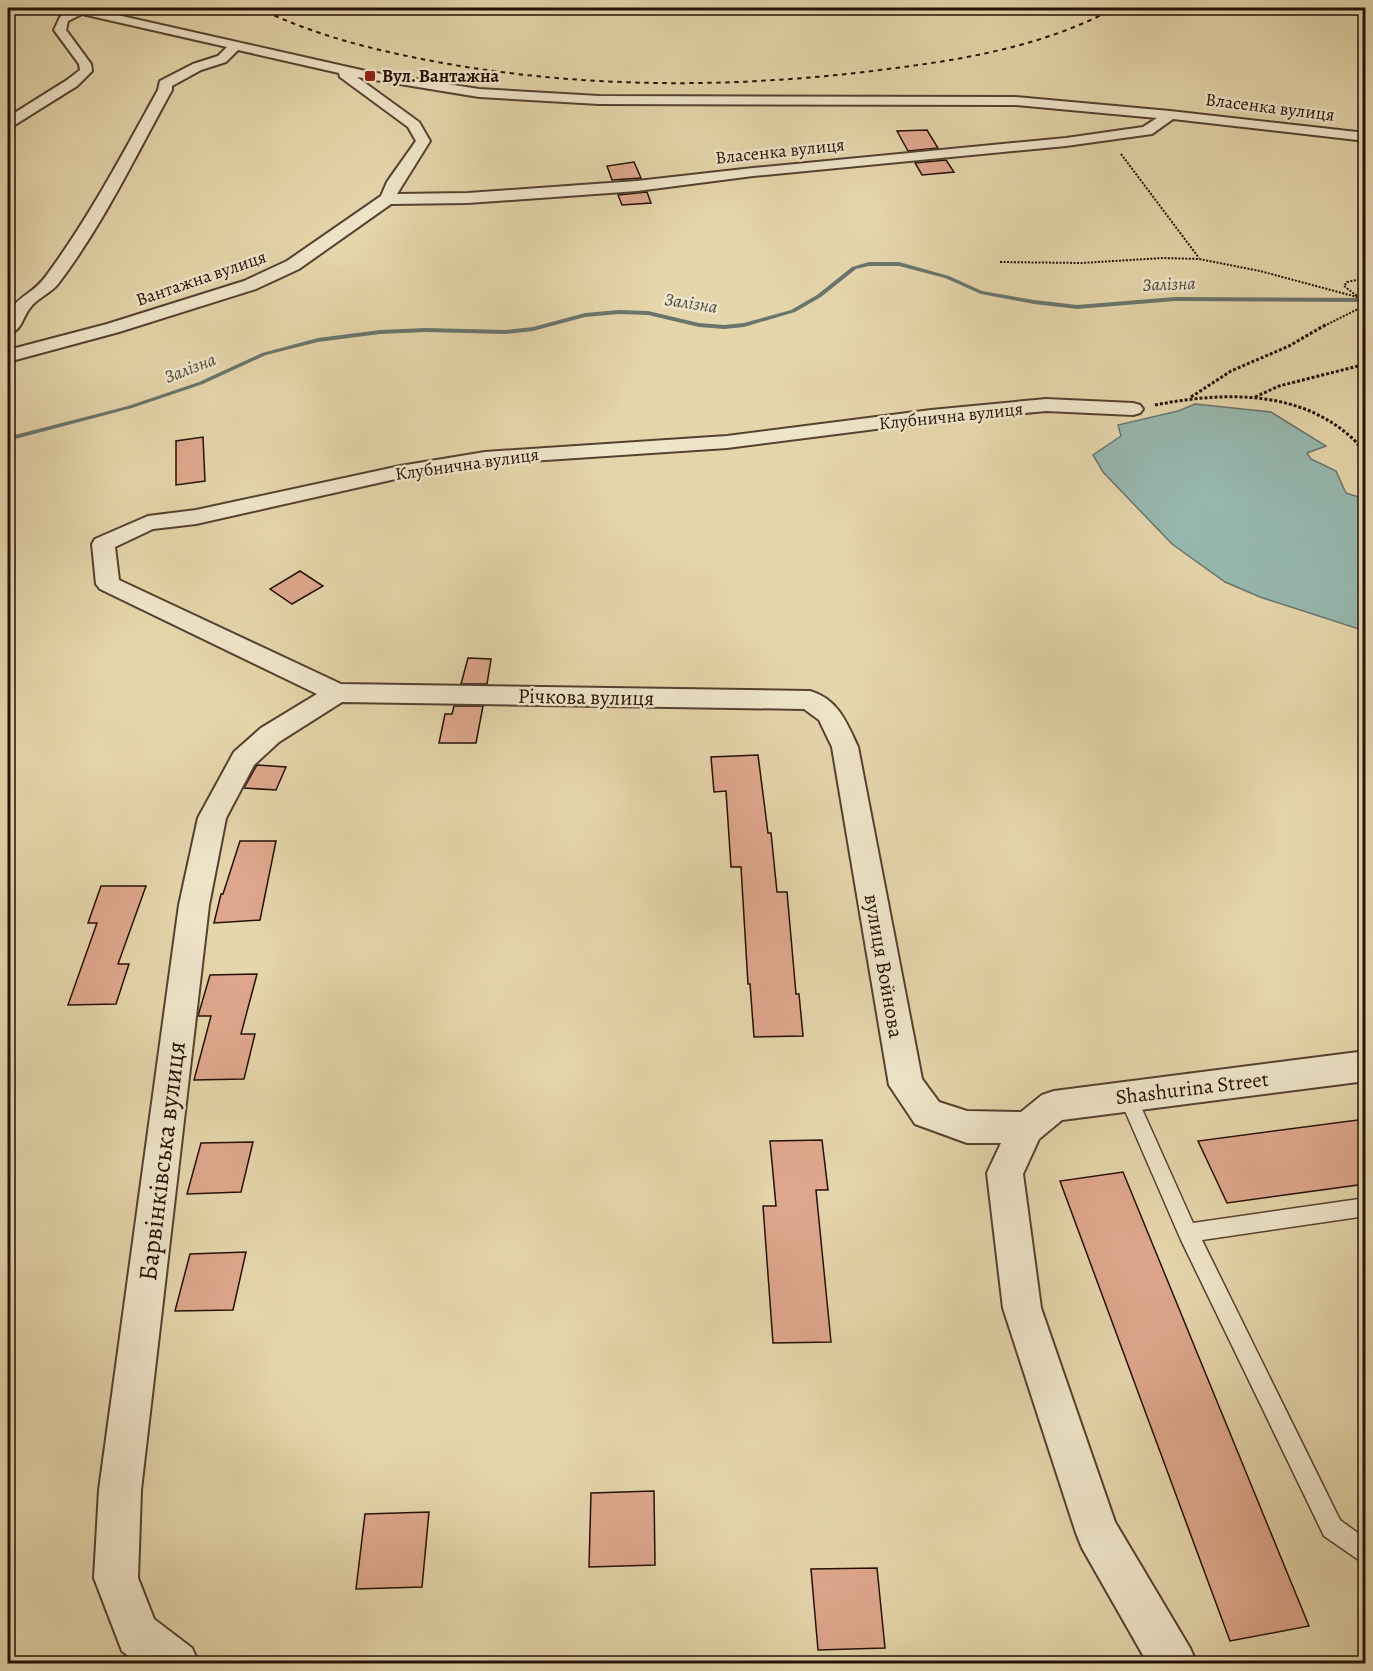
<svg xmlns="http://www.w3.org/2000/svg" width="1373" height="1671" viewBox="0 0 1373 1671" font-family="Alegreya,serif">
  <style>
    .water { fill: #96b8af; stroke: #69756c; stroke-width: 1.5 }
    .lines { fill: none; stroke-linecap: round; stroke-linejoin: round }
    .stream { fill: #69756c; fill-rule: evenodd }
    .building { fill: #dea78d; stroke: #251007; stroke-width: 1.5 }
    .service-casing { stroke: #554130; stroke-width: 3 }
    .minor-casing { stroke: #554130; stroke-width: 4 }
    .path-far1 { stroke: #251007; stroke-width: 2; stroke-dasharray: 2 1.5; stroke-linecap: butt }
    .path { stroke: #251007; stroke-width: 3; stroke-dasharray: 3 2; stroke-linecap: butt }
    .service { fill: #eee4c8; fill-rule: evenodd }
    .minor { fill: #eee4c8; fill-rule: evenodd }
    .rail { stroke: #251007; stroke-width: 2; stroke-dasharray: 4.5 4.5; stroke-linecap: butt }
    .poi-dot { fill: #8f2418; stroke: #eee4c8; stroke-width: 2 }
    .labels { text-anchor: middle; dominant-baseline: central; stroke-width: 5; stroke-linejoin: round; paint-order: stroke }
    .far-poi-label { font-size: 18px; font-weight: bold; fill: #251007; stroke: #eee4c8; text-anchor: start }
    .far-street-label { font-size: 18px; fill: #251007; stroke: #eee4c8 }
    .far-water-label { font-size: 18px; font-style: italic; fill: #4d4b42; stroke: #eee4c8 }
    .street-label { font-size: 21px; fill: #251007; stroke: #eee4c8 }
    .near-street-label { font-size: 26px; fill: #251007; stroke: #eee4c8 }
  </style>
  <rect width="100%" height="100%" fill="#e5d5ab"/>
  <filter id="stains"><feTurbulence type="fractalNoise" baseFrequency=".00333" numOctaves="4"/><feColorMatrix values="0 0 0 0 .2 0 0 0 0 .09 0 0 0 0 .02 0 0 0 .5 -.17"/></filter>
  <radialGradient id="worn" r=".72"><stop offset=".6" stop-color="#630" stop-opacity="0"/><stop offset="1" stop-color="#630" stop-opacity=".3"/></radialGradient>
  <path class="water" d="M1195,404L1271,412L1326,446L1307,453L1311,459L1336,471L1346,493L1365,499V631L1260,597L1225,582L1172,544L1103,472L1093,455L1121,436L1118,425L1178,411Z"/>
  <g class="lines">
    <path class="stream" d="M869,262H899L949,276L982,291L1034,300L1077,305L1175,297L1366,298V302L1175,301L1077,309L1034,304L981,294L945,278L899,266H869L856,269L821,297L795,312L744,327L724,329L699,327L648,315L619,314L585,317L533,331L506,334L426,332L380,334L318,342L266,355L203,384L132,408L15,439L8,438V434L15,435L128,406L199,382L262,353L318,338L380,330L426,328L506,330L533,327L585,313L619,310L648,311L699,323L724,325L744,323L791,310L817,295L852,267Z"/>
  </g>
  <path class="building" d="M927,130L938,148L908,151L897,131Z
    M946,160L954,172L922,175L915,163Z
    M634,162L641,178L612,180L607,166Z
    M647,192L651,203L622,205L618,195Z
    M203,437L205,481L176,485V441Z
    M300,571L323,586L292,604L270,589Z
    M468,658L491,659L487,684H461Z
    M454,706H483L476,743H439L445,714H452Z
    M758,755L768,833H771L777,892H787L796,994H799L803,1036L754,1037L750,984H748L741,867H731L726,791L714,792L711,757Z
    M257,765L286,767L276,790L244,788Z
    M240,841H276L260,920L214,923L221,894H223Z
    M101,886H146L118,964H129L116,1004L68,1005L97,923H88Z
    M257,974L241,1034H255L244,1079L194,1080L211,1016H198L210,975Z
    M1365,1119V1184L1227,1203L1198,1141Z
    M822,1140L828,1190H816L831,1342L773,1343L763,1206H776L770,1141Z
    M253,1142L241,1192L187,1194L201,1143Z
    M1123,1172L1309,1626L1230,1641L1060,1181Z
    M246,1252L233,1310L175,1311L190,1254Z
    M654,1491L655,1565L589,1567L591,1493Z
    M429,1512L422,1587L356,1589L365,1514Z
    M877,1568L885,1648L818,1650L811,1569Z"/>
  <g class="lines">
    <defs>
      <path id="service" d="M1128,1089L1134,1091L1193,1223L1366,1198V1216L1202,1240L1340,1520L1366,1539V1565L1324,1536L1181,1240L1119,1097L1122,1091Z"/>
      <path id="minor" d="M67,8H86L370,72L479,89L599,96L1015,97L1170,111L1366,133V141L1173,119L1152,134L1066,146L753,176L637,191L468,203L391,204L299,269L256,289L119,332L8,362V350L107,324L244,281L287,261L381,196L387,182L416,141L408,127L340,77L339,73L238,50L226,62L201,70L172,86V90C136,155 103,225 58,284C50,294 37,298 30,308C22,318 22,331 8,334C8,293 27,302 46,276C89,218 123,153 158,90L160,81L193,64L218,56L227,47L82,14L68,21L66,30L91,64L92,71L77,86L13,126L8,127V117L67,80L80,70L79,64L54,30L60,17L70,11ZM357,77L479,97L599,104L1015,105L1157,118L1143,127L1066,138L753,168L637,181L468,193L397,194L430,141L419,122Z
        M1046,399L1133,403L1140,405L1143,409L1140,413L1133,415L1046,411L931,422L727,448L485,464L400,478L196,524L153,529L115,547L119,580L341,684L810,691C838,699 847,723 858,747L922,1079L939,1102L967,1111L1021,1112L1042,1095L1054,1091L1366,1051V1081L1062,1120L1039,1139L1023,1174L1041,1308L1115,1522L1190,1648L1197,1664H1148L1082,1548L1076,1533L1003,1308L987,1173L1001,1143H967L915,1124L889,1085L832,747L819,720L804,709L342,702L279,742L254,765L226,818L209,905L141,1490L138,1578L154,1619L192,1648L199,1664H138L122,1651L94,1578L99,1490L179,905L198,818L234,752L261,728L317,694L100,589L96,584L92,544L95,539L148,516L196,510L400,466L485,452L727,436L931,410Z"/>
    </defs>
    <use href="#service" class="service-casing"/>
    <use href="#minor" class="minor-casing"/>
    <path class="path-far1" d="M1121,154L1199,258
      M1000,262L1081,263L1163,258L1199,259L1260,271L1357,297
      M1366,278L1347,282L1344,286L1366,303
      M1324,326L1366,305"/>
    <path class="path" d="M1191,397L1231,371L1289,346L1327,324
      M1255,397L1279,386L1366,364
      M1155,405C1222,392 1297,389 1351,437C1357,442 1361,449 1366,455"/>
    <use href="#service" class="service"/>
    <use href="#minor" class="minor"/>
    <path class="rail" d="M258,8C320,38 386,53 454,65C597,89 744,88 888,69C967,59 1044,46 1115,8"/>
  </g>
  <rect class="poi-dot" x="364" y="70" width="12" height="12" rx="3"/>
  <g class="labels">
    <g class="far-poi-label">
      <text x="382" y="76">Вул. Вантажна</text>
    </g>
    <g class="far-street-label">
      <text transform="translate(1270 107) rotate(7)">Власенка вулиця</text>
      <text transform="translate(780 151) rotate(-6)">Власенка вулиця</text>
      <text transform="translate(201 278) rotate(-19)">Вантажна вулиця</text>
      <text transform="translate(951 416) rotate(-6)">Клубнична вулиця</text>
      <text transform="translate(467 464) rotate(-8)">Клубнична вулиця</text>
    </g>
    <g class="far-water-label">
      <text transform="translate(1169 284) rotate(-2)">Залізна</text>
      <text transform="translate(691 303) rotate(9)">Залізна</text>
      <text transform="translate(190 368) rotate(-21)">Залізна</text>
    </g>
    <g class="street-label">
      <text transform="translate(586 697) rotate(1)">Річкова вулиця</text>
      <text transform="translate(884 966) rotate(80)">вулиця Войнова</text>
      <text transform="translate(1192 1088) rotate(-7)">Shashurina Street</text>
    </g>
    <g class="near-street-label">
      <text transform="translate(162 1161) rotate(-83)">Барвінківська вулиця</text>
    </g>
  </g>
  <rect width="1373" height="1671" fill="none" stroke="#e5d5ab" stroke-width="30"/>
  <rect x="9" y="9" width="1355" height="1653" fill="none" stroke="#251007" stroke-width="3"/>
  <rect x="15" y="15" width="1343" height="1641" fill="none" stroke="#251007" stroke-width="1.5"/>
  <rect width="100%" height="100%" filter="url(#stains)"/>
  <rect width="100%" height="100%" fill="url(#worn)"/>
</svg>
